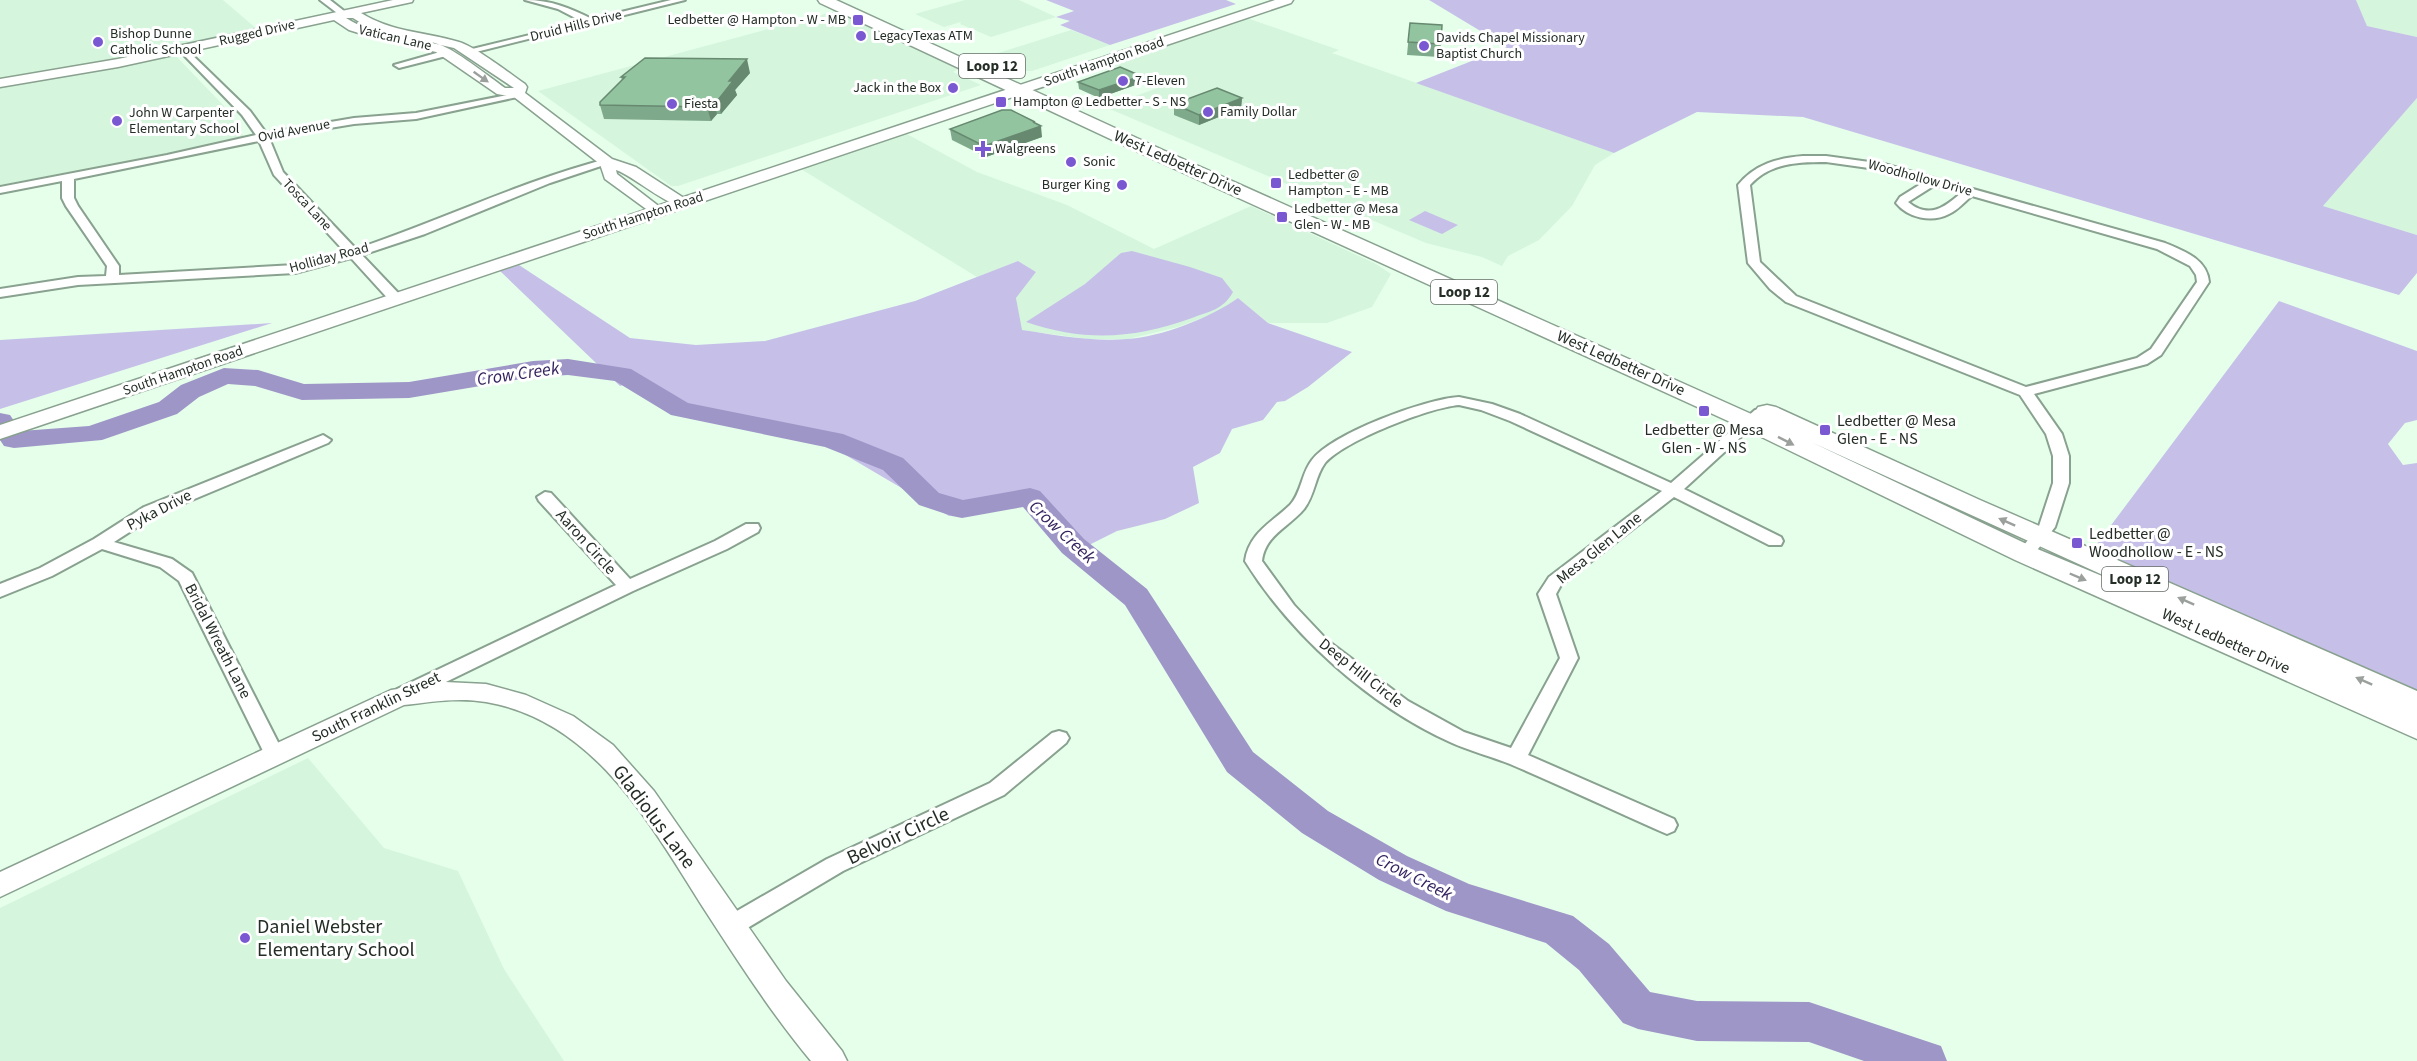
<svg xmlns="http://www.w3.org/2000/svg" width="2417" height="1061" viewBox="0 0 2417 1061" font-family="'Source Sans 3',sans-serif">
	<rect width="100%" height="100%" fill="#e5ffeb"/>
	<path fill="#d5f5dd" d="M0 0H223L257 29 135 56 0 80Z
		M965 0H1019L1056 17 991 37 960 24 961 22 944 27 915 14Z
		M2356 0H2417V37L2367 26Z
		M836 11 958 69 953 72 981 85 678 186H671L538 91Z
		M1247 18 1339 50 1332 53 1614 153 1595 165 1572 206 1539 240 1508 256 1502 266 1482 257 1426 243 1105 107 1163 86 1112 64Z
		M1071 30 1110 45 1032 71H1025L992 55Z
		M176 56 224 106 244 137 178 152 0 185V88Z
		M2417 98V235L2323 206Z
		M905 133 977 172 1067 205 1154 249 1251 206 1376 264 1391 274 1372 307 1327 323H1268L1238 298 1218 312 1178 327 1128 339H1088L1021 330 1016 298 1036 272 1018 261 977 277 801 169Z
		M308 758 384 848 458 871 504 969 564 1061H0V908Z"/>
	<path fill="#c6c0e8" d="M1046 0H1226L1236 4 1110 45 1060 25 1070 21 1056 17 1074 11Z
		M1429 0H2356L2367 26 2417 37V98L2323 206 2417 235V273L2399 295 1803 117 1697 112 1614 153 1416 83 1507 47Z
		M1425 211 1458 225 1442 234 1409 220Z
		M1132 251 1190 267 1222 278 1233 292C1223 310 1210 311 1192 318 1134 339 1085 342 1026 322L1085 284 1121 253Z
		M1018 261 1036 272 1016 298 1022 330C1056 335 1092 342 1127 339 1161 337 1210 318 1238 298L1268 323 1352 352 1308 387 1285 401 1277 402 1263 420 1232 429 1220 453 1193 467 1199 503 1165 519 1117 531 1085 547 1026 499 949 516 820 440 697 416 636 380 620 386 500 271 519 265 630 338 696 345 765 341 915 301Z
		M2279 301 2417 351V420L2405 423 2388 444 2403 465 2417 463V693L2094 548Z
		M272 323 0 409V340Z"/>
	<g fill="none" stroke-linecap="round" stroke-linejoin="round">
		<path fill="#9f96c8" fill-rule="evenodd" d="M568 359 631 369 688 403 843 434 903 458 939 493 963 500 1030 488 1040 491 1084 539 1147 589 1253 752 1328 811 1407 856 1469 884 1573 916 1609 944 1650 992 1697 1001 1809 1002 1941 1046 1947 1061H1864L1809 1042 1697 1041 1638 1029 1623 1023 1579 970 1546 943 1446 911 1379 880 1302 833 1227 772 1125 605 1062 553 1023 507 962 518 952 516 919 505 883 470 825 447 671 415 615 381 568 375 533 377 409 398 302 400 255 386 228 384 199 397 177 414 102 440 14 448 4 446 0 440V413L10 415 21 431 89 426 159 402 181 385 224 368 258 370 304 384 409 382 533 361Z"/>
		<g stroke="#89a18f" stroke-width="4">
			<path id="minor" d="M320 0H330L348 14 341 16Z
				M525 0C551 0 570 8 592 19L671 0H685L468 54V50L583 22 558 9Z
				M184 47 250 111 266 133 354 118 416 113 522 92V96L416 119 354 124 269 138 283 172 356 249C440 221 521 181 607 159L613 162 550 183 425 234 362 255 401 296 403 299 396 303 391 302 351 258 295 273 78 285 0 297V289L78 277 106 276 107 266 66 206 62 198V181L0 193V187L167 155 256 135 242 115 181 52 179 50ZM259 141 274 175 345 252 295 265 119 275V266L78 206 74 198V179Z
				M447 50 450 51V55L399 68 394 65Z
				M1803 156H1826L1884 164 2165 243C2184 251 2207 259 2209 282L2161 355 2147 364 2034 394 2062 434 2069 456V483L2055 527 2031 558H2019L2017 554 2039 526 2053 483V456L2046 434 2020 395 1786 302 1770 289 1748 263 1738 185C1755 164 1778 158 1803 156ZM1826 162 1883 170 1924 182 1900 197 1896 203C1908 218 1932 223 1949 214 1958 210 1964 202 1972 196L2157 249 2190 266 2196 275 2197 282 2151 349 2137 358 2026 387 1796 296 1760 262 1750 185C1770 163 1797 162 1826 162ZM1935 185 1961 193C1944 208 1929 219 1908 202Z
				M1459 397 1492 404 1520 414 1671 483 1755 410 1760 409 1767 413 1684 489 1781 537 1783 541 1781 545H1769L1674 497 1561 585 1556 594 1578 658 1528 755 1674 819 1677 825 1674 831 1667 834 1660 831C1610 809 1560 785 1510 764 1491 756 1469 751 1450 742 1370 706 1291 635 1245 561 1249 533 1271 523 1290 505 1302 492 1301 474 1312 460 1333 433 1425 399 1459 397ZM1459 405 1481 410 1510 421 1662 491 1549 577 1538 594 1560 658 1511 748 1464 732 1408 701 1327 640 1294 605 1262 561C1265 535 1289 527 1304 509 1315 495 1315 476 1325 463 1346 440 1428 408 1459 405Z
				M323 435 331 440 328 443 156 515 114 542 172 559 192 573 285 756 282 761 275 764 268 761 179 581 160 567 102 549 52 576 0 597V584L40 568 94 539 144 507Z
				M545 492 551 493 630 579 715 541 746 524H758L760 528 758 532 727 549 633 591 411 699 404 701 397 699 395 694 397 689 616 585 539 501 537 497Z
				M1059 731 1066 733 1069 738 1066 743 1004 795 843 871 739 933 731 936 723 933 720 926 723 919 827 859 990 783 1052 733Z"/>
		</g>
		<g stroke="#89a18f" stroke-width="3">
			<path id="tertiary" d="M393 0H413L412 2 361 13C391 32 426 32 459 42 476 47 509 73 525 84L527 87 525 93 612 159 636 167 687 200 689 203 687 206C671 210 634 176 616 170L617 174 665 211 663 214H653L605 179 600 164 514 97 497 94 436 52 365 35 349 30 334 20 118 67 0 87V79L118 59ZM346 18H353L366 26 383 32 454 48 514 88H505C488 76 461 54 443 46 412 33 375 37 346 18Z
				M445 682 486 684 526 695 573 716 613 745 654 791 786 981 842 1051 847 1061H811C772 1014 739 963 706 912 651 826 596 721 486 702 458 697 431 702 404 705L0 897V872L391 690Z"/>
		</g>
		<g stroke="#89a18f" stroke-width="3">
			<path id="secondary" d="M1275 0H1293L1291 3 0 439V425Z"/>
		</g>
		<g stroke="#89a18f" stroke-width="3">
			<path id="primary" d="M818 0H836L1165 151 1758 417 1755 412 1758 407 1767 405 1776 407 1980 500 2417 691V739L2015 560 1739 426 1153 159 820 3ZM1811 442 2138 591 2035 548Z"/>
		</g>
		<use href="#minor" fill="#fff" fill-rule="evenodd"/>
		<use href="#tertiary" fill="#fff" fill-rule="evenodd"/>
		<use href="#secondary" fill="#fff" fill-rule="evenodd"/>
		<use href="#primary" fill="#fff" fill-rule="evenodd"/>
	</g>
	<path fill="#7ea98a" d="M1410 23 1441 44 1439 57 1407 55Z
		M750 73 735 90 737 95 721 114H717L711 121 604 119 600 105 622 80 621 77Z
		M1141 76V83L1099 98 1079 89 1078 82Z
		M1242 98 1241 108 1199 125 1174 115V104Z
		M1035 123 1042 137 986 157 952 140 950 129Z"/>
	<path fill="#678970" d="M747 59 750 73 735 90 737 95 721 114 718 100 729 81Z
		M1141 76V83L1099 98V90Z
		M1242 98 1241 108 1199 125V115Z
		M713 100 717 114 711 121 707 107Z
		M1033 122H1035V128L1041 126 1042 137 986 157 984 146Z"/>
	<path fill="#93c4a0" stroke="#678970" stroke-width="1.5" d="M1410 23 1442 25 1441 44 1408 42Z
		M645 58 747 59 729 81H733L718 100H713L707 107 600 105V102L625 77H621Z
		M1120 67 1141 76 1099 90 1078 82Z
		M1217 88 1242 98 1199 115 1174 104Z
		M1002 110H1011L1035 122H1033L1041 126 984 146 950 129Z"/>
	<defs><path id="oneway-solid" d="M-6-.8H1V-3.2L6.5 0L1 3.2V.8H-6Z" transform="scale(1.5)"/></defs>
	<g fill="#9ca09d">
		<use href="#oneway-solid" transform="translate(481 77) rotate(35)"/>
		<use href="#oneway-solid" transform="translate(1786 441) rotate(27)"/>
		<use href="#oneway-solid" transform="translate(2007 522) rotate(-156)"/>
		<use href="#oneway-solid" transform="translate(2078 577) rotate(23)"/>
		<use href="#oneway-solid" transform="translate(2186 601) rotate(-156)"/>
		<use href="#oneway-solid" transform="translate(2364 681) rotate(-156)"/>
	</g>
	<g fill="#7a58d2" stroke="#fff" stroke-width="2">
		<rect x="852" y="14" width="12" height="12" rx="3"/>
		<circle cx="861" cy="36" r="6"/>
		<circle cx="98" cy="42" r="6"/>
		<circle cx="1424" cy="46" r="6"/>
		<circle cx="1123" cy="81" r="6"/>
		<circle cx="953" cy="88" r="6"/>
		<rect x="995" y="96" width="12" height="12" rx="3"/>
		<circle cx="672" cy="104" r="6"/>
		<circle cx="1208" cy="112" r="6"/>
		<circle cx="117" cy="121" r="6"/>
		<path d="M980 140h6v6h6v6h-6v6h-6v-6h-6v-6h6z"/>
		<circle cx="1071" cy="162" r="6"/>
		<rect x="1270" y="177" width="12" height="12" rx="3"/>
		<circle cx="1122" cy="185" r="6"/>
		<rect x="1276" y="211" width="12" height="12" rx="3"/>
		<rect x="1698" y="405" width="12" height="12" rx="3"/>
		<rect x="1819" y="424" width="12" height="12" rx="3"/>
		<rect x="2071" y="537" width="12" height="12" rx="3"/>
		<circle cx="245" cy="938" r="6"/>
	</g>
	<g text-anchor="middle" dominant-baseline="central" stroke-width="6" stroke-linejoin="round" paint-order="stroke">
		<g font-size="14" fill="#242d26" stroke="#fff" text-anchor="start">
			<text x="846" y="20" text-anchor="end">Ledbetter @ Hampton - W - MB</text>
			<text x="110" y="34">Bishop Dunne<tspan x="110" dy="16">Catholic School</tspan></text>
			<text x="873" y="36">LegacyTexas ATM</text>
			<text x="1436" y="38">Davids Chapel Missionary<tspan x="1436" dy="16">Baptist Church</tspan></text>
			<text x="1135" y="81">7-Eleven</text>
			<text x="941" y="88" text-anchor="end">Jack in the Box</text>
			<text x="1013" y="102">Hampton @ Ledbetter - S - NS</text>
			<text x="684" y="104">Fiesta</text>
			<text x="1220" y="112">Family Dollar</text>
			<text x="129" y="113">John W Carpenter<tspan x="129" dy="16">Elementary School</tspan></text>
			<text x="995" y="149">Walgreens</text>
			<text x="1083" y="162">Sonic</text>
			<text x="1288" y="175">Ledbetter @<tspan x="1288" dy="16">Hampton - E - MB</tspan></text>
			<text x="1110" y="185" text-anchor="end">Burger King</text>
			<text x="1294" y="209">Ledbetter @ Mesa<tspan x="1294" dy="16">Glen - W - MB</tspan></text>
		</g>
		<g font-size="14" fill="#242d26" stroke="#fff">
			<text transform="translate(576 26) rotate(-14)">Druid Hills Drive</text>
			<text transform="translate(257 33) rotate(-13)">Rugged Drive</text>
			<text transform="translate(395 38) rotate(13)">Vatican Lane</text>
			<text transform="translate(1104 62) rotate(-19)">South Hampton Road</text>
			<text transform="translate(294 131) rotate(-11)">Ovid Avenue</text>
			<text transform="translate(1920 178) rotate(15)">Woodhollow Drive</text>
			<text transform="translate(307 205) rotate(47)">Tosca Lane</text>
			<text transform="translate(643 216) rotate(-18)">South Hampton Road</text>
			<text transform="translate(329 258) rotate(-15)">Holliday Road</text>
			<text transform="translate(183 371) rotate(-19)">South Hampton Road</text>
		</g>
		<g fill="#fff" stroke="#666c67" stroke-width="1.5">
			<rect x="959" y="54" width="66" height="24" rx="4.5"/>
			<rect x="1431" y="280" width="66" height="24" rx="4.5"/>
			<rect x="2102" y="567" width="66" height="24" rx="4.5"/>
		</g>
		<g font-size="15" font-weight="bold" fill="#242d26">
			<text x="992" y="66">Loop 12</text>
			<text x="1464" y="292">Loop 12</text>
			<text x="2135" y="579">Loop 12</text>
		</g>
		<g font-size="16" fill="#242d26" stroke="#fff">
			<text transform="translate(1178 163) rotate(24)">West Ledbetter Drive</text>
			<text transform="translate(1621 363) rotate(24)">West Ledbetter Drive</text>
			<text transform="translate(159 510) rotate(-27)">Pyka Drive</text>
			<text transform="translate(586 542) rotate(48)">Aaron Circle</text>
			<text transform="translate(1599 548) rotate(-39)">Mesa Glen Lane</text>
			<text transform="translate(218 641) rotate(63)">Bridal Wreath Lane</text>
			<text transform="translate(2226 641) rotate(24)">West Ledbetter Drive</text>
			<text transform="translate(1361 673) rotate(38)">Deep Hill Circle</text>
			<text transform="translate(376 707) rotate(-26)">South Franklin Street</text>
		</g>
		<g font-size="16" fill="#242d26" stroke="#fff" text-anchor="start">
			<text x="1837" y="421">Ledbetter @ Mesa<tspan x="1837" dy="18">Glen - E - NS</tspan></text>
			<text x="1704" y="430" text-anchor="middle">Ledbetter @ Mesa<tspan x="1704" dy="18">Glen - W - NS</tspan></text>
			<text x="2089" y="534">Ledbetter @<tspan x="2089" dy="18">Woodhollow - E - NS</tspan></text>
		</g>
		<g font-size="18" font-style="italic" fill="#34225f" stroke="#fff">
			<text transform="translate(518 374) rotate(-8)">Crow Creek</text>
			<text transform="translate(1062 532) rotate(43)">Crow Creek</text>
			<text transform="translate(1414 877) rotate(27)">Crow Creek</text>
		</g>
		<g font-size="20" fill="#242d26" stroke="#fff">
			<text transform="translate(654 817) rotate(53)">Gladiolus Lane</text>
			<text transform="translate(898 836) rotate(-25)">Belvoir Circle</text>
		</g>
		<g font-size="20" fill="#242d26" stroke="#fff" text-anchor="start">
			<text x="257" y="927">Daniel Webster<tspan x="257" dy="23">Elementary School</tspan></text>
		</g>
	</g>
</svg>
